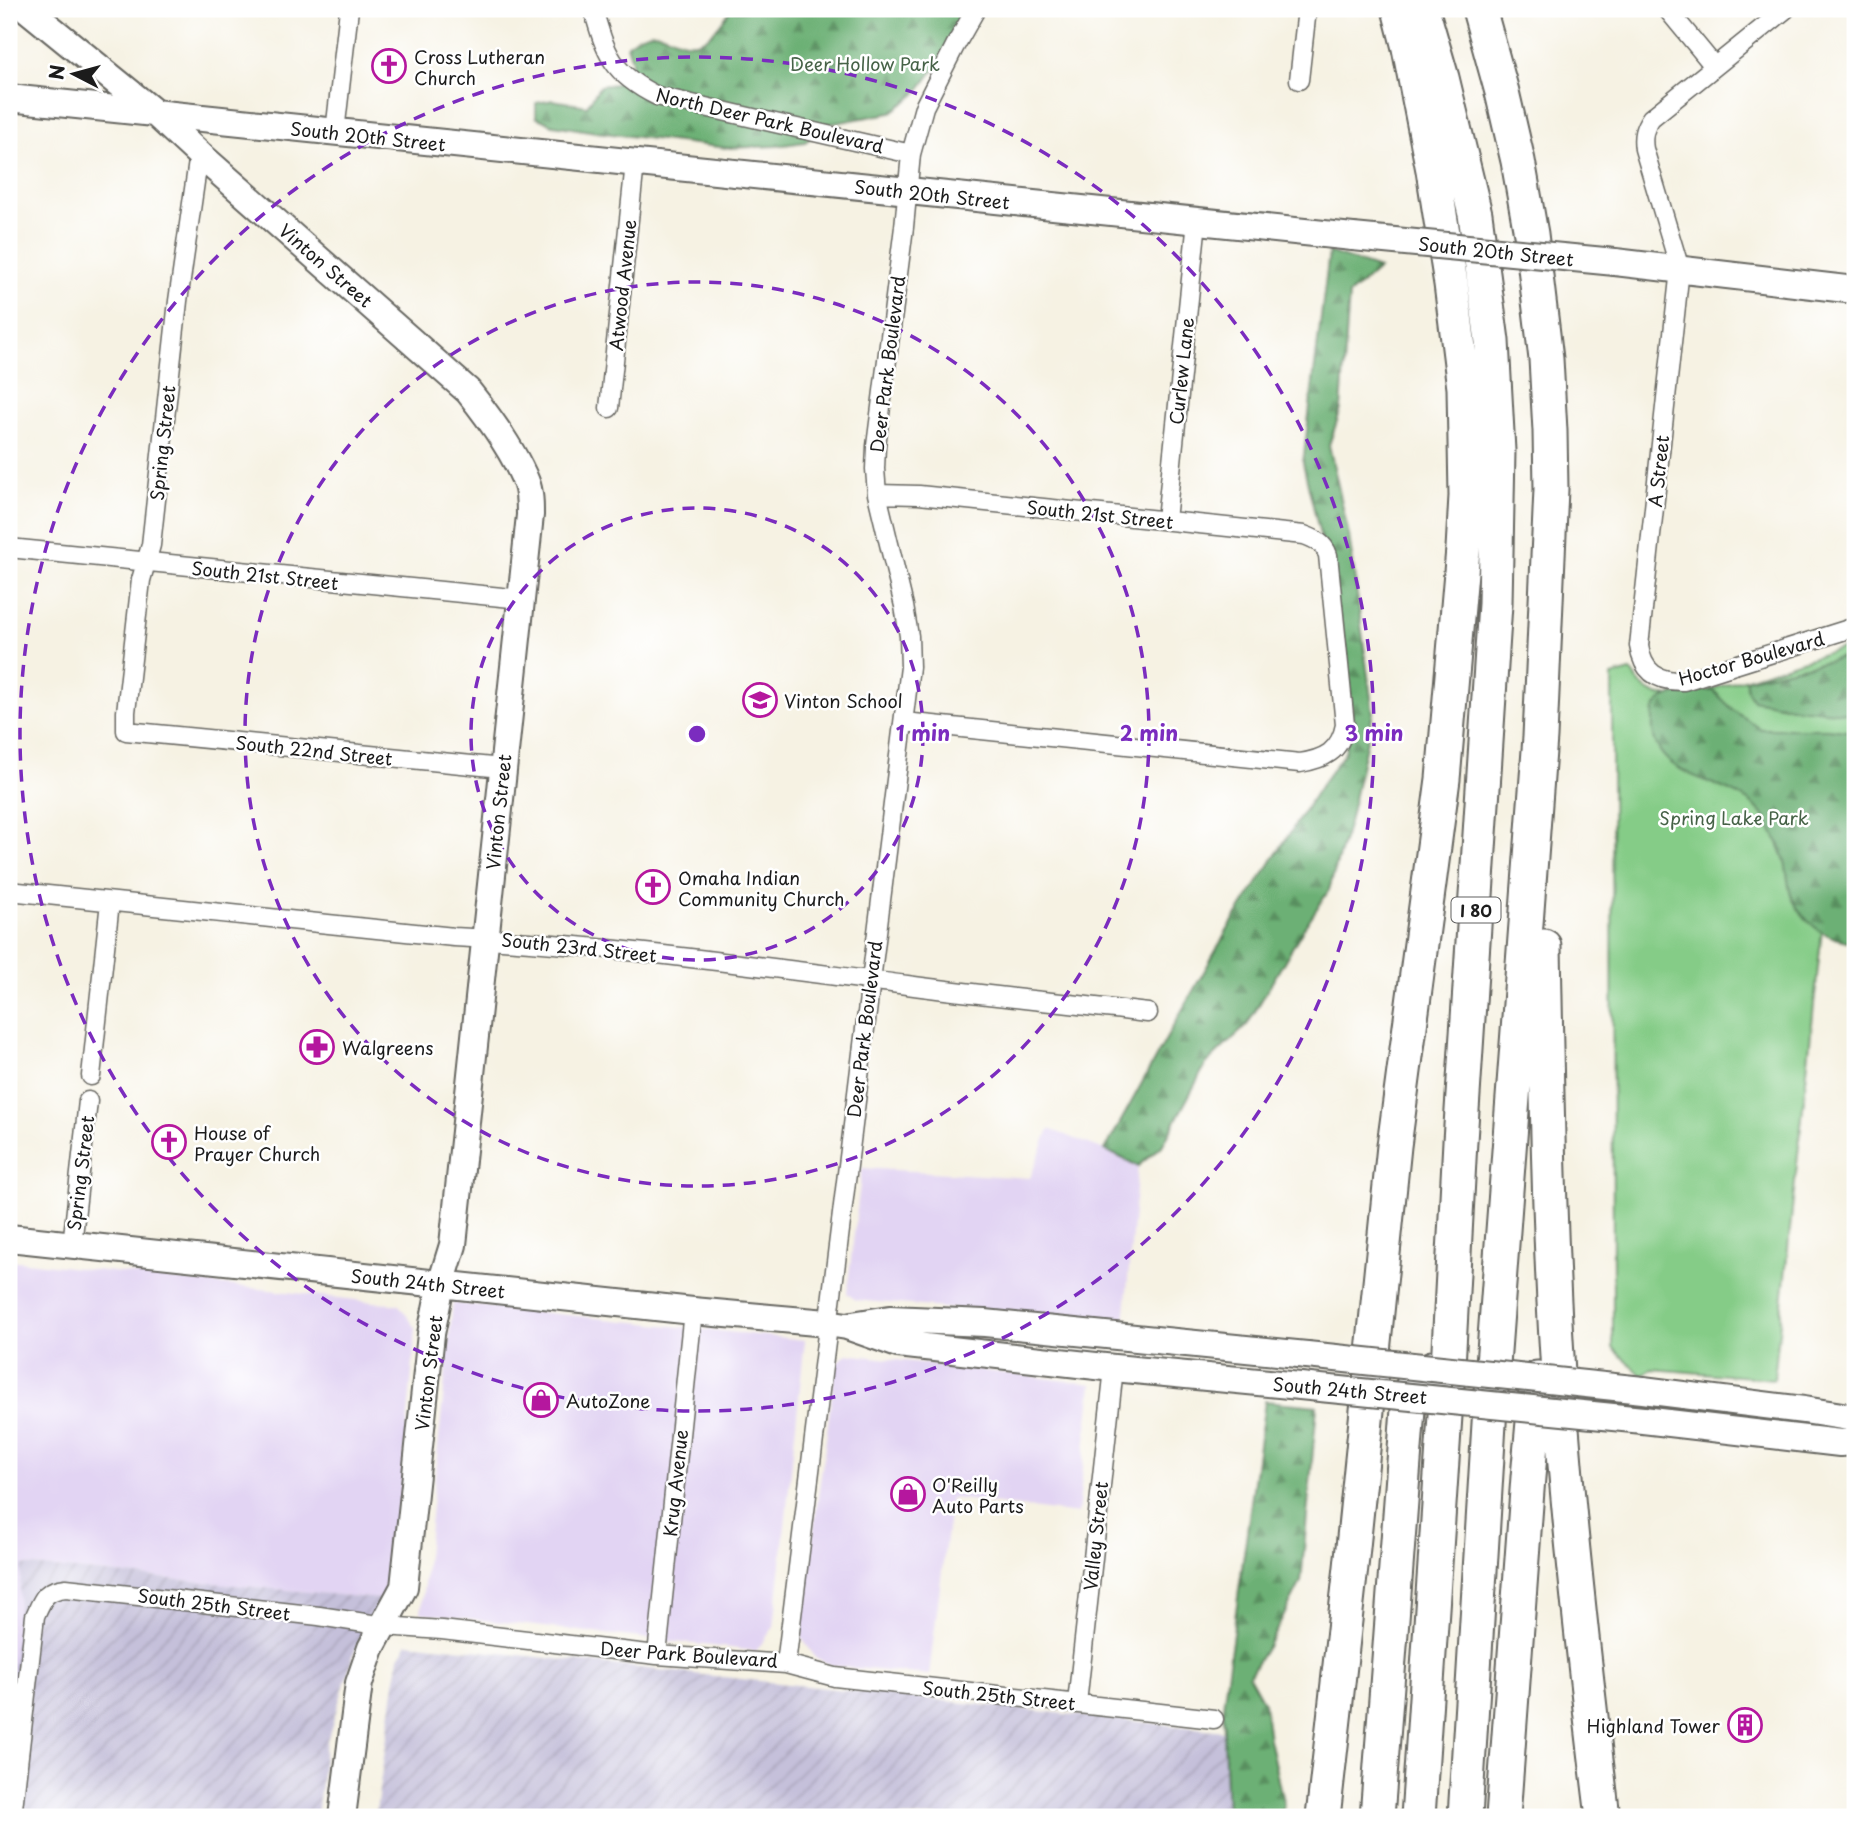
<svg xmlns="http://www.w3.org/2000/svg" width="1864" height="1826" viewBox="0 0 1864 1826" font-family="'Playpen Sans',sans-serif">
	<defs>
		<pattern id="industrial-furrows" width="10" height="10" patternUnits="userSpaceOnUse" patternTransform="scale(1.75)"><rect width="10" height="10" fill="#c5c0da"/><path d="M-1 1l2-2M0 10L10 0M9 11l2-2" fill="none" stroke="#a9a4ba"/></pattern>
		<pattern id="forest-firs" width="22" height="20" patternUnits="userSpaceOnUse" patternTransform="scale(1.75)"><rect width="22" height="20" fill="#6cb074"/><path d="M5 1l3.5 6h-7zM16 11l3.5 6h-7z" fill="#588e5e"/></pattern>
	</defs>
	<rect width="100%" height="100%" fill="#fff"/>
	<filter id="ink" filterUnits="userSpaceOnUse"><feTurbulence type="fractalNoise" baseFrequency=".0143" numOctaves="2"/><feDisplacementMap in="SourceGraphic" scale="14" xChannelSelector="R" yChannelSelector="G"/><feConvolveMatrix kernelMatrix="1 2 1 2 8 2 1 2 1" color-interpolation-filters="sRGB"/></filter>
	<filter id="wash" filterUnits="userSpaceOnUse"><feTurbulence type="fractalNoise" baseFrequency=".00686" numOctaves="4" result="noise"/><feDisplacementMap in="SourceGraphic" scale="28" xChannelSelector="R" yChannelSelector="G"/><feGaussianBlur stdDeviation="1.57" result="paint"/><feColorMatrix in="noise" values="0 0 0 0 0 0 0 0 0 0 0 0 0 0 0 0 0 1.4 0 .05"/><feComposite in="paint" operator="in"/></filter>
	<g filter="url(#wash)">
		<rect width="100%" height="100%" fill="#f6f2e3"/>
		<path fill="#e2d4f3" d="M1049 1129 1105 1150 1138 1166 1124 1324 855 1300 847 1293 862 1168 1030 1178Z
			M9 1260 399 1305 416 1328 391 1600 23 1565 9 1708Z
			M453 1303 805 1340 774 1627 756 1651 421 1613Z
			M847 1354 1092 1384 1078 1514 951 1498 929 1675 833 1666 815 1657 802 1638 801 1623 835 1373 836 1364Z"/>
		<path fill="url(#industrial-furrows)" d="M22 1565 391 1600 356 1647 325 1747 317 1817H9V1708Z
			M408 1643 1224 1731 1227 1817H375L399 1657Z"/>
		<path fill="#85cc87" stroke="#507452" stroke-width="2" d="M1855 644V904L1825 902 1774 1379 1652 1369 1642 1376 1613 1348 1612 676 1631 671C1649 701 1665 698 1696 694Z"/>
		<path fill="url(#forest-firs)" stroke="#446648" stroke-width="2" d="M731 9H967L934 70 915 95 890 113 830 124 805 142 776 146 727 148 596 132 553 125 536 117V103L553 100 587 106 600 86 616 84 629 74 632 61 627 45C661 14 671 50 700 41 713 36 724 20 731 9Z
			M1329 252 1379 269 1349 295 1341 409 1329 445 1349 535 1373 713 1349 822 1329 890 1302 931 1247 1025 1206 1064 1162 1146 1138 1166 1105 1150 1171 1030 1231 924 1319 788 1345 752 1352 713 1347 650 1303 463Z
			M1855 653V714L1796 708 1753 700 1747 690 1745 679 1829 661Z
			M1695 690 1714 691 1733 710 1761 729H1828L1855 732V940C1848 943 1843 940 1835 938 1816 932 1798 914 1791 895 1787 883 1788 870 1784 858 1779 845 1773 830 1766 819 1739 775 1648 785 1653 721 1653 717 1652 714 1654 710 1659 695 1682 692 1695 690Z
			M1265 1401 1317 1406 1301 1582 1273 1637 1249 1676 1264 1703 1269 1739 1284 1806 1280 1817H1227L1223 1706Z"/>
	</g>
	<g filter="url(#ink)">
		<g fill="none" stroke-linecap="round" stroke-linejoin="round">
			<g stroke="#686762" stroke-width="21">
				<path id="street" d="M593 9C606 54 612 74 657 96L911 154
					M1667 9 1714 66
					M1786 9 1651 118C1644 128 1642 136 1644 149L1680 269 1639 646C1643 673 1658 682 1684 681L1855 627
					M1299 80 1307 9
					M335 132 349 9
					M199 154 178 301 151 545 141 580 126 712V731L502 768
					M609 408 635 163
					M877 494 919 495 1304 535C1315 539 1324 543 1328 555L1345 725C1340 752 1324 759 1300 763L904 722
					M1166 520 1197 221
					M9 548 522 599
					M9 891 454 937C606 945 756 966 907 985 987 996 1068 1003 1148 1013
					M91 1076 110 902
					M72 1245 88 1101
					M657 1655 693 1311
					M786 1664 910 667 909 636 904 606 877 494 875 469 876 446 904 227 911 154 924 107 955 46 976 9
					M1077 1703 1114 1368
					M12 1817 35 1616C43 1598 45 1590 66 1588L319 1616 384 1626 442 1630 657 1655 786 1664 835 1677 1214 1719"/>
			</g>
			<g stroke="#686762" stroke-width="30">
				<path id="secondary" d="M27 9 156 114 199 154 468 391C488 416 514 452 526 482 530 492 530 504 530 515L453 1245 441 1284 431 1334 404 1587 371 1648 359 1683 342 1817
					M9 98 1353 237
					M1615 262 1855 290
					M9 1238 693 1311 827 1323 847 1326 898 1344 1114 1368 1300 1386
					M852 1325 890 1319 985 1323 1307 1355
					M1643 1390 1804 1410 1855 1418
					M1643 1420 1840 1443 1855 1442"/>
			</g>
			<g stroke="#686762" stroke-width="37">
				<path id="highway" d="M1544 946C1547 1098 1549 1250 1560 1401 1570 1540 1586 1679 1603 1817
					M1323 1817 1351 1567 1394 1146 1443 779 1463 549 1466 496 1464 388 1451 284 1433 170 1409 48 1399 9
					M1377 1817 1409 1396C1414 1380 1417 1376 1432 1368
					M1418 1817 1447 1386 1460 1141 1495 604 1498 451 1492 341 1475 214 1442 78 1422 9
					M1465 1817 1491 1391 1540 737 1551 489 1550 431 1546 359 1531 234 1518 161 1502 92 1479 9
					M1503 1817 1528 1477 1537 1378"/>
			</g>
			<use href="#street" stroke="#fff" stroke-width="18"/>
			<use href="#secondary" stroke="#fff" stroke-width="26"/>
			<use href="#highway" stroke="#fff" stroke-width="33"/>
			<g stroke="#686762" stroke-width="30" stroke-linecap="butt">
				<path id="secondary-bridge" d="M1353 237 1615 262
					M1307 1355 1643 1390
					M1300 1386 1643 1420"/>
			</g>
			<use href="#secondary-bridge" stroke="#fff" stroke-width="26"/>
		</g>
	</g>
	<g fill="none" stroke="#7b2cbf" stroke-width="3.5" stroke-dasharray="12 9">
		<circle cx="697" cy="734" r="226"/>
		<circle cx="697" cy="734" r="452"/>
		<circle cx="697" cy="734" r="677"/>
	</g>
	<defs>
		<g id="church-ring" transform="scale(1.75)"><circle r="9.5" fill="#fff" stroke="#b5179e" stroke-width="1.5"/><path d="M-1.2-6h2.4v3.5h3.3v2.4h-3.3V6h-2.4V-.1h-3.3v-2.4h3.3Z" fill="#b5179e"/></g>
		<g id="school-ring" transform="scale(1.75)"><circle r="9.5" fill="#fff" stroke="#b5179e" stroke-width="1.5"/><path d="M0-5L7-2L0 1L-7-2ZM-4 1L0 2.5L4 1V4Q0 6-4 4Z" fill="#b5179e"/></g>
		<g id="pharmacy-ring" transform="scale(1.75)"><circle r="9.5" fill="#fff" stroke="#b5179e" stroke-width="1.5"/><path d="M-2-6h4v4h4v4h-4v4h-4v-4h-4v-4h4Z" fill="#b5179e"/></g>
		<g id="shop-ring" transform="scale(1.75)"><circle r="9.5" fill="#fff" stroke="#b5179e" stroke-width="1.5"/><path d="M-5-2.5h2.3a2.7 3.5 0 0 1 5.4 0H5L5.5 6h-11ZM-1.5-2.5h3a1.5 2.3 0 0 0-3 0Z" fill="#b5179e"/></g>
		<g id="building-ring" transform="scale(1.75)"><circle r="9.5" fill="#fff" stroke="#b5179e" stroke-width="1.5"/><path d="M-4-6H4V6H1V3H-1V6H-4ZM-2.5-4.3h1.7v1.8h-1.7ZM.8-4.3h1.7v1.8H.8ZM-2.5-1h1.7V.8h-1.7ZM.8-1h1.7V.8H.8Z" fill="#b5179e"/></g>
	</defs>
	<g fill-rule="evenodd">
		<use href="#church-ring" x="389" y="66"/>
		<use href="#school-ring" x="760" y="700"/>
		<use href="#church-ring" x="653" y="887"/>
		<use href="#pharmacy-ring" x="317" y="1047"/>
		<use href="#church-ring" x="169" y="1142"/>
		<use href="#shop-ring" x="541" y="1400"/>
		<use href="#shop-ring" x="908" y="1494"/>
		<use href="#building-ring" x="1745" y="1725"/>
	</g>
	<g text-anchor="middle" dominant-baseline="central" stroke-width="5" stroke-linejoin="round" paint-order="stroke">
		<rect fill="#fff" stroke="#606060" stroke-width="2" x="1451.5" y="897.5" width="49" height="25" rx="5"/>
		<g font-size="16" font-weight="bold" fill="#1c1c1c">
			<text x="1476" y="910">I 80</text>
		</g>
		<g font-size="18" fill="#1c1c1c" stroke="#fff" text-anchor="start">
			<text x="414" y="56">Cross Lutheran<tspan x="414" dy="21">Church</tspan></text>
			<text x="784" y="700">Vinton School</text>
			<text x="678" y="877">Omaha Indian<tspan x="678" dy="21">Community Church</tspan></text>
			<text x="342" y="1047">Walgreens</text>
			<text x="194" y="1132">House of<tspan x="194" dy="21">Prayer Church</tspan></text>
			<text x="566" y="1400">AutoZone</text>
			<text x="932" y="1484">O'Reilly<tspan x="932" dy="21">Auto Parts</tspan></text>
			<text x="1720" y="1725" text-anchor="end">Highland Tower</text>
		</g>
		<g font-size="18" fill="#466247" stroke="#fff">
			<text x="865" y="63">Deer Hollow Park</text>
			<text x="1734" y="817">Spring Lake Park</text>
		</g>
		<g font-size="18" fill="#1c1c1c" stroke="#fff">
			<text transform="translate(770 120) rotate(13)">North Deer Park Boulevard</text>
			<text transform="translate(368 136) rotate(6)">South 20th Street</text>
			<text transform="translate(932 194) rotate(6)">South 20th Street</text>
			<text transform="translate(1496 251) rotate(6)">South 20th Street</text>
			<text transform="translate(326 265) rotate(41)">Vinton Street</text>
			<text transform="translate(622 285) rotate(-84)">Atwood Avenue</text>
			<text transform="translate(887 364) rotate(-83)">Deer Park Boulevard</text>
			<text transform="translate(1181 371) rotate(-84)">Curlew Lane</text>
			<text transform="translate(162 443) rotate(-84)">Spring Street</text>
			<text transform="translate(1658 471) rotate(-84)">A Street</text>
			<text transform="translate(1100 514) rotate(6)">South 21st Street</text>
			<text transform="translate(265 575) rotate(6)">South 21st Street</text>
			<text transform="translate(1751 658) rotate(-16)">Hoctor Boulevard</text>
			<text transform="translate(314 750) rotate(6)">South 22nd Street</text>
			<text transform="translate(498 812) rotate(-84)">Vinton Street</text>
			<text transform="translate(579 947) rotate(6)">South 23rd Street</text>
			<text transform="translate(864 1029) rotate(-83)">Deer Park Boulevard</text>
			<text transform="translate(80 1173) rotate(-83)">Spring Street</text>
			<text transform="translate(428 1283) rotate(6)">South 24th Street</text>
			<text transform="translate(428 1373) rotate(-83)">Vinton Street</text>
			<text transform="translate(1350 1390) rotate(5)">South 24th Street</text>
			<text transform="translate(675 1483) rotate(-84)">Krug Avenue</text>
			<text transform="translate(1095 1536) rotate(-84)">Valley Street</text>
			<text transform="translate(214 1604) rotate(7)">South 25th Street</text>
			<text transform="translate(689 1654) rotate(4)">Deer Park Boulevard</text>
			<text transform="translate(999 1695) rotate(6)">South 25th Street</text>
		</g>
	</g>
	<circle cx="697" cy="734" r="10" fill="#7b2cbf" stroke="#fff" stroke-width="3.5"/>
	<g font-size="21" text-anchor="middle" font-weight="bold" fill="#7b2cbf" stroke="#fff" stroke-width="5" stroke-linejoin="round" paint-order="stroke">
		<text x="923" y="741">1 min</text>
		<text x="1149" y="741">2 min</text>
		<text x="1374" y="741">3 min</text>
	</g>
	<rect width="1864" height="1826" fill="none" stroke="#fff" stroke-width="35"/>
	<g transform="translate(74 74) rotate(276)" stroke="#ffffff" stroke-width="5" paint-order="stroke">
	<path d="M0-5L12 26L0 18L-12 26Z" fill="#1c1c1c"/>
	<text y="-10" font-size="19" font-weight="bold" text-anchor="middle" fill="#1c1c1c">N</text>
	</g>
</svg>
